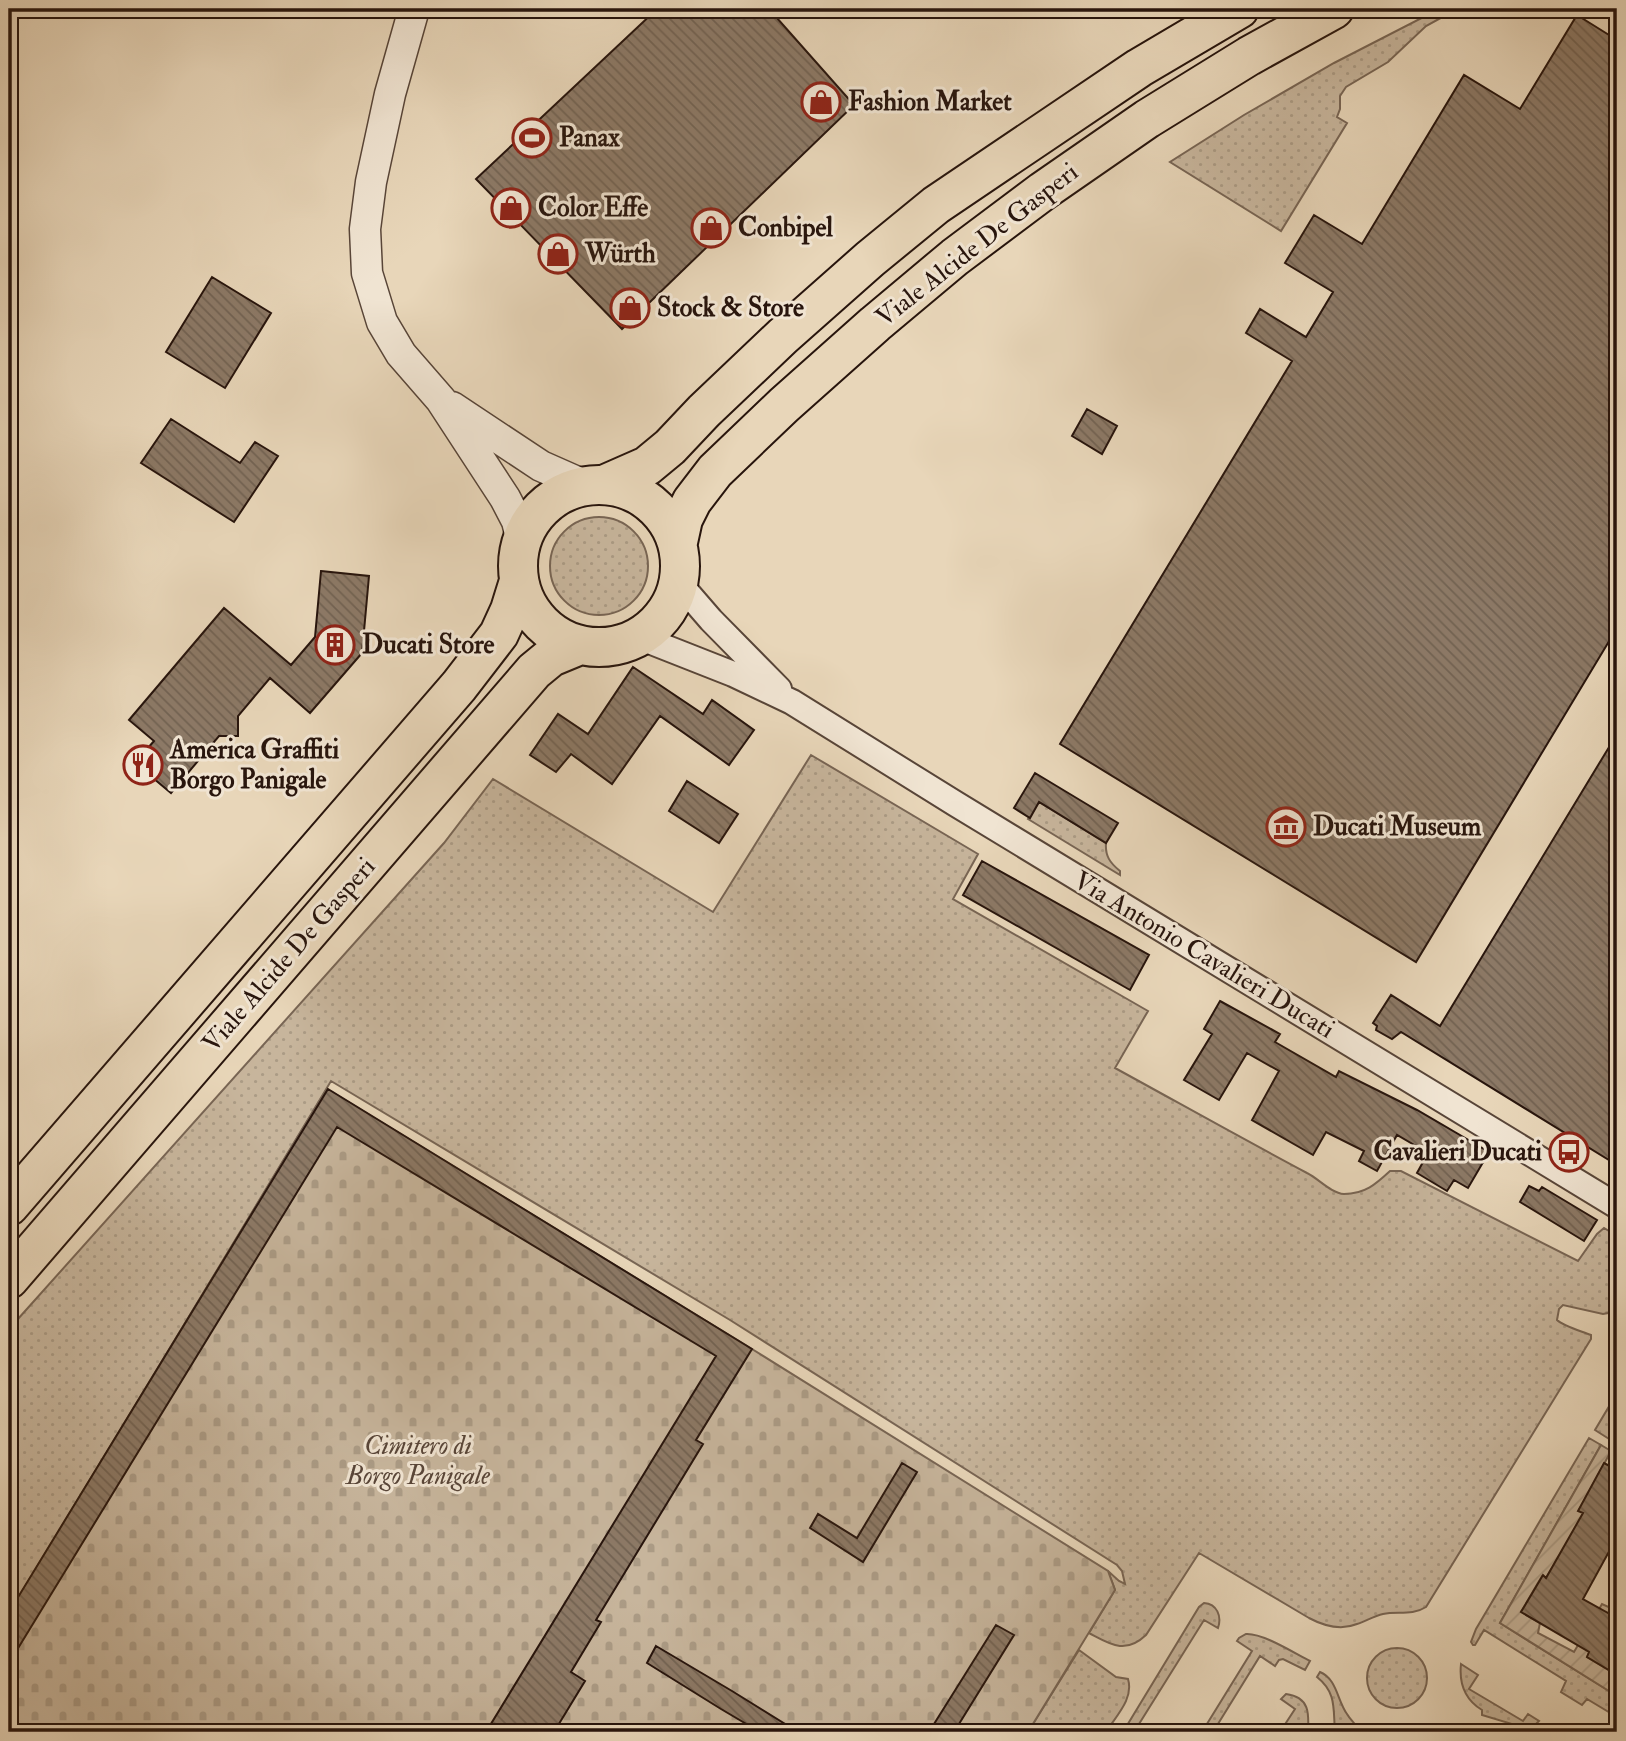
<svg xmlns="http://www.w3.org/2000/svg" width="1626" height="1741" viewBox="0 0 1626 1741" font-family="'IM FELL Double Pica',serif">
	<defs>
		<pattern id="grass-dots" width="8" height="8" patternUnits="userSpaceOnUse" patternTransform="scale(1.75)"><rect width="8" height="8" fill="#c7b59c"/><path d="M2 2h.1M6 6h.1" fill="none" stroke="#ab9b85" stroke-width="1.8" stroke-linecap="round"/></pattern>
		<pattern id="cemetery-stones" width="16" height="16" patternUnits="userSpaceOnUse" patternTransform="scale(1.75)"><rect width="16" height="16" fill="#c7b59c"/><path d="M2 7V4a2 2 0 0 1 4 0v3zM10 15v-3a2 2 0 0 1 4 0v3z" fill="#ab9b85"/></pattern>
		<pattern id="garden-furrows" width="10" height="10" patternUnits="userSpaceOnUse" patternTransform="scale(1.75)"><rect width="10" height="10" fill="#c7b59c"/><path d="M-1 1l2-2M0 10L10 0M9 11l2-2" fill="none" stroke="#ab9b85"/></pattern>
		<pattern id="building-back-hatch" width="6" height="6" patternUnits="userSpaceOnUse" patternTransform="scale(1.75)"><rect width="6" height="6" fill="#8c7966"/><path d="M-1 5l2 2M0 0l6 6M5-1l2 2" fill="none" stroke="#726252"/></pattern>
	</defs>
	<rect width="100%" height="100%" fill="#e8d6b9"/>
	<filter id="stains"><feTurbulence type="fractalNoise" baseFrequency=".00286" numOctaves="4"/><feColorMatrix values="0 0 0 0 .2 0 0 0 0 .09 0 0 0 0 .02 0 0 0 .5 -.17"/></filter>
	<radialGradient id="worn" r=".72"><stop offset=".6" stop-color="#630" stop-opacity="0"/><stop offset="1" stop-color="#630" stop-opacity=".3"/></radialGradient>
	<path fill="url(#grass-dots)" stroke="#786554" stroke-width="2" d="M1439 9H1457L1426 26 1388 62 1346 87 1340 96V109L1337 117 1347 123 1281 231 1170 162 1244 115 1334 63Z
		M550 566a49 49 0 1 1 98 0a49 49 0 1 1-98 0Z
		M811 755 978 854 953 899 1148 1011 1115 1068C1179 1103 1243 1139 1307 1173 1319 1179 1331 1193 1344 1194 1365 1194 1376 1184 1390 1171H1401L1578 1261 1597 1234 1604 1228 1617 1236V1298L1608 1313 1603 1314 1563 1305 1559 1309 1557 1320C1563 1326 1581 1331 1591 1335V1339L1426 1607C1412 1616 1398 1611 1383 1614 1374 1616 1366 1621 1357 1624 1340 1631 1324 1626 1309 1618L1199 1553 1146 1635C1125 1655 1110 1644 1089 1633L1115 1590 1108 1571 1119 1581 1125 1584 1122 1571 1117 1565 730 1320 331 1081 92 1478 9 1613V1329L444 843 493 779 713 912Z
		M1039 802 1106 843C1105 856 1110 863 1120 871V875L1028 819Z
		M1617 1393V1444L1595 1430Z
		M1589 1438 1601 1445 1500 1623 1617 1696V1717L1587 1699 1582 1705 1561 1692 1566 1681 1484 1630 1475 1645H1473L1471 1642 1476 1629Z
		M1204 1603C1217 1604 1222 1616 1218 1628L1204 1620 1134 1732H1123L1199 1607Z
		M1246 1634C1263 1633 1294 1653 1310 1661L1305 1670 1283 1659 1279 1660 1275 1666 1260 1656 1213 1732H1202L1252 1651 1237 1641 1239 1638Z
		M1367 1678a30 30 0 1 1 60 0a30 30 0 1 1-60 0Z
		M1079 1650 1116 1677 1128 1679C1134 1699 1116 1716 1106 1732H1028Z
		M1461 1664 1478 1675 1469 1689 1523 1721 1528 1714 1539 1721 1532 1728V1730L1482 1715V1710C1464 1699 1459 1683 1461 1664Z
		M1320 1672C1337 1679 1337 1700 1347 1714 1351 1721 1357 1725 1360 1732H1335C1333 1709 1337 1693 1317 1677Z
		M1286 1694C1310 1697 1309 1714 1308 1732H1280L1295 1709 1281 1699Z"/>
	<path fill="url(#cemetery-stones)" stroke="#786554" stroke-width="2" d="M327 1089 752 1349 1108 1571 1115 1590 1028 1732H9V1613Z"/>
	<path fill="url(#garden-furrows)" stroke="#786554" stroke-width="2" d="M1601 1445 1611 1451 1579 1510 1617 1531V1549L1577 1527 1546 1578 1542 1576 1521 1612 1540 1623 1538 1633 1574 1652 1602 1604 1613 1609 1587 1657 1617 1675V1696L1500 1623Z"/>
	<path fill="url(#building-back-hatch)" stroke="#28150d" stroke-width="2" d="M657 9H769L854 105 622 329 476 179Z
		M1577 15 1617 40V628L1416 962 1060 744 1292 361 1246 333 1260 309 1306 337 1333 292 1285 263 1314 215 1362 244 1464 75 1520 109Z
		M212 277 271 313 225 388 166 352Z
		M1087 409 1117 426 1102 454 1072 436Z
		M171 419 240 463 255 442 278 456 234 522 141 463Z
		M321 571 369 576 362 653 310 713 270 678 238 716V736H219L171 793 135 763 154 741 129 720 224 608 291 665 315 637Z
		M633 667 703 714 712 700 754 730 729 765 660 716 612 784 571 754 556 772 530 755 558 714 588 734Z
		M1617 734V1165L1401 1032 1392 1039 1376 1030 1377 1026 1373 1023 1391 995 1440 1026Z
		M1035 773 1118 823 1106 843 1039 802 1030 818 1014 808Z
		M687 781 738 814 719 843 669 811Z
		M982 861 1149 955 1130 990 963 895Z
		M1220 1001 1280 1034 1275 1042 1336 1077 1339 1071 1417 1110 1489 1152 1468 1188 1454 1180 1447 1191 1417 1173 1428 1153 1397 1135 1377 1171 1359 1161 1364 1151 1326 1132 1313 1155 1252 1120 1279 1071 1247 1053 1219 1100 1184 1080 1212 1034 1204 1029Z
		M328 1089 752 1349 696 1440 703 1444 596 1620 601 1622 571 1672 585 1681 554 1732H486L716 1356 337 1127 9 1663V1612Z
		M1529 1186 1539 1191 1542 1187 1597 1220 1584 1241 1520 1202Z
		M902 1463 917 1472 863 1562 810 1528 818 1514 857 1538Z
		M1604 1463 1617 1470V1537L1583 1599 1617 1618V1675L1587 1657 1589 1652 1521 1612 1543 1575 1546 1578 1583 1513 1578 1511Z
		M996 1625 1014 1635 954 1732H929Z
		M656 1646 732 1691 798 1732H760L721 1709 647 1663Z"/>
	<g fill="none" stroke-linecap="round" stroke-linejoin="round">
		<g stroke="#584538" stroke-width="28">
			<path id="minor" d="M679 583 711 620 779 689
				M639 637 733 674 792 702 956 804 1617 1206"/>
		</g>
		<g stroke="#584538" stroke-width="33">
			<path id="tertiary" d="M414 9 390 94 371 182 365 229 367 273 382 322 401 354 441 400 505 498 517 521 521 538
				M452 407 541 466 584 485"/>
		</g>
		<g stroke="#28150d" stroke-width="42">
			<path id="primary" d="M606 484 647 466 670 447 704 411 783 336 870 259 936 205 1139 68 1239 9
				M518 566a81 81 0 1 1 162 0a81 81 0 1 1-162 0Z
				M678 542 683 519 692 501 715 471 784 405 875 324 955 257 1043 191 1147 119 1249 56 1334 9
				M9 1206 459 686 499 634 510 610 519 581
				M9 1279 534 671 551 657 580 645"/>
		</g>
		<use href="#minor" stroke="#f0e4d2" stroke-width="24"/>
		<use href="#tertiary" stroke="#f0e4d2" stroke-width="30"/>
		<use href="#primary" stroke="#e8d6b9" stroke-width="38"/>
	</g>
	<defs>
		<g id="shop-ring" transform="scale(2.0125)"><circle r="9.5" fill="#f0e4d2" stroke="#8f2418" stroke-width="1.5"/><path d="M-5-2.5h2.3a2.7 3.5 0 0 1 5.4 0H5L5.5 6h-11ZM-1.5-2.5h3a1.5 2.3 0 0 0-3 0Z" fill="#8f2418"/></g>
		<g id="stadium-ring" transform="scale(2.0125)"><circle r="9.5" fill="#f0e4d2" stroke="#8f2418" stroke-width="1.5"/><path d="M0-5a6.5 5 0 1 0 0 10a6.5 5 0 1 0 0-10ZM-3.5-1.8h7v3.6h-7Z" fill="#8f2418"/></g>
		<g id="building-ring" transform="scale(2.0125)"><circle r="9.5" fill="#f0e4d2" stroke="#8f2418" stroke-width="1.5"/><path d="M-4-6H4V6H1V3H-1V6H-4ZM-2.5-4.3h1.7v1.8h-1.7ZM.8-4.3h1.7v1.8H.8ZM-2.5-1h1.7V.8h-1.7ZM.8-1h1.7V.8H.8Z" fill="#8f2418"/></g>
		<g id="restaurant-ring" transform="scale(2.0125)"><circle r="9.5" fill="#f0e4d2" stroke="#8f2418" stroke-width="1.5"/><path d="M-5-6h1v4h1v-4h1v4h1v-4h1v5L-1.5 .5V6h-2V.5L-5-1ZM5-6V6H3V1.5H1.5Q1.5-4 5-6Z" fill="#8f2418"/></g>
		<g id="museum-ring" transform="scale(2.0125)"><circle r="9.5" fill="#f0e4d2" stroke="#8f2418" stroke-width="1.5"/><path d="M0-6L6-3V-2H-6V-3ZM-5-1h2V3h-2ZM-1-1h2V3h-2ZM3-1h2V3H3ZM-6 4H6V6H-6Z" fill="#8f2418"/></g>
		<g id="bus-ring" transform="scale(2.0125)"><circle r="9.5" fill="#f0e4d2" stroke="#8f2418" stroke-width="1.5"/><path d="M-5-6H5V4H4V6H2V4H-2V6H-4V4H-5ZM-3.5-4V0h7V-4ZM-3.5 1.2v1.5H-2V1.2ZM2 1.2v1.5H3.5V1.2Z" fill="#8f2418"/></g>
	</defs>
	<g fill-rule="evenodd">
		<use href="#shop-ring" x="821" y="102"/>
		<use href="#stadium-ring" x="532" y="138"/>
		<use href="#shop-ring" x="511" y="208"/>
		<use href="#shop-ring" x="711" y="228"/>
		<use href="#shop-ring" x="558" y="254"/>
		<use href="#shop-ring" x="630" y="308"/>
		<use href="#building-ring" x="335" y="645"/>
		<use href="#restaurant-ring" x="143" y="765"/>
		<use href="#museum-ring" x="1286" y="827"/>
		<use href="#bus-ring" x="1569" y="1152"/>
	</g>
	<g text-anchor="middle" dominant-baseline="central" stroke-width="6" stroke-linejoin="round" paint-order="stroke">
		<g font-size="26" font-weight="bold" fill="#28150d" stroke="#f0e4d2" text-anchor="start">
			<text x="848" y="102">Fashion Market</text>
			<text x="559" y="138">Panax</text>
			<text x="538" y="208">Color Effe</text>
			<text x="738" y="228">Conbipel</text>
			<text x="585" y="254">Würth</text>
			<text x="657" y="308">Stock &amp; Store</text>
			<text x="362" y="645">Ducati Store</text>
			<text x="170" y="750">America Graffiti<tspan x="170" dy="30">Borgo Panigale</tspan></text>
			<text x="1313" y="827">Ducati Museum</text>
			<text x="1542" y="1152" text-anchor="end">Cavalieri Ducati</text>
		</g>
		<g font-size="26" fill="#28150d" stroke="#f0e4d2">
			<text transform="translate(977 245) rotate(-38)">Viale Alcide De Gasperi</text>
			<text transform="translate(289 955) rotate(-49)">Viale Alcide De Gasperi</text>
			<text transform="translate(1204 955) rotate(31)">Via Antonio Cavalieri Ducati</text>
		</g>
		<g font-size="26" font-style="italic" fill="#584538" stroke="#f0e4d2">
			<text x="418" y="1446">Cimitero di<tspan x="418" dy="30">Borgo Panigale</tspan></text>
		</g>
	</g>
	<rect width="1626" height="1741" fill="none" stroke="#e8d6b9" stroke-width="35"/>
	<rect x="10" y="10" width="1605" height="1720" fill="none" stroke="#28150d" stroke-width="3.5"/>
	<rect x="18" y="18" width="1591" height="1706" fill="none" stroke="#28150d" stroke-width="2"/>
	<rect width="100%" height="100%" filter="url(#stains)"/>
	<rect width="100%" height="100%" fill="url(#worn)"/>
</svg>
